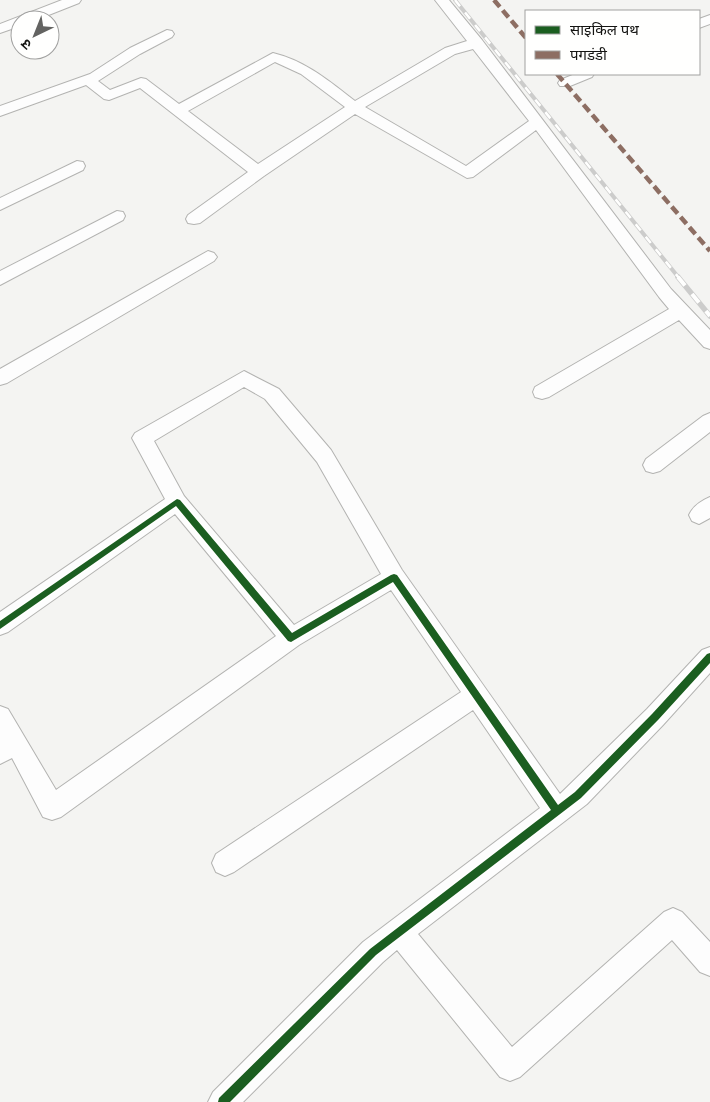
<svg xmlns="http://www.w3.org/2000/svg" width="710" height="1102" viewBox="0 0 710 1102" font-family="'Nunito Sans','Noto Sans Devanagari',sans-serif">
	<rect width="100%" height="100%" fill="#f4f4f2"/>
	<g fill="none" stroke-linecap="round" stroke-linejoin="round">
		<g stroke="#b3b3b1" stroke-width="2">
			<path id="street" d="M62 0H81L79 3 36 20H20V26L0 33V24Z
				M435 0H449L482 40 671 289 710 330V349L704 347 679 320 549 397 542 399 535 397 533 392 535 387 669 309 659 297 536 130 473 177 467 178 355 114 264 176 200 223 194 224 188 223 186 219 188 215 248 172 140 88 109 100 104 99 86 85 0 116V106L90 74 130 48 167 30 172 31 174 34 172 37 140 54 98 81 110 90 141 78 146 79 179 104 273 53C306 61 329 81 355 101L445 48 467 41ZM473 49 529 121 466 166 365 107 455 54ZM275 62 301 74 345 107 258 164 188 111Z
				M710 15V24L699 28V19Z
				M575 74H594L592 77 570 86H560L558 83 560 80Z
				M77 161 83 162 85 166 83 170 0 210V198Z
				M117 211 123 212 125 216 123 220 0 285V271Z
				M208 251 214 253 217 257 214 261 7 383 0 385V369Z
				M244 371 279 389 331 450 402 570 560 794 647 709 702 650 710 647V673L663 725 587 804 418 934 512 1047 664 912 673 908 682 912 710 942V976L700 972 672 940 520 1077 510 1081 500 1077 397 950 383 962 243 1102H208L213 1092 363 942 540 808 473 710 234 872 225 876 216 872 212 863 216 854 461 692 391 590 299 645 61 817 52 820 43 817 12 758 0 764V706L8 709 56 790 276 636 175 514 8 632 0 635V612L165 499 132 438 135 433ZM244 387 265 399 317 462 381 574 294 625 184 496 154 441Z
				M710 413V432L660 471 653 473 646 471 643 465 646 459 703 416Z
				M710 497V518L699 524 692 521 689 515C693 506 701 501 710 497Z"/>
		</g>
		<use href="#street" fill="#fdfdfd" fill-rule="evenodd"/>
		<g stroke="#cccccb" stroke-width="4">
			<path id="rail-far1" d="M455 0 679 278"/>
		</g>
		<g stroke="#cccccb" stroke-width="5.5">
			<path id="rail" d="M678 277 710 316"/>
		</g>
		<use href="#rail-far1" stroke="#fffffe" stroke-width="2.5" stroke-dasharray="8" stroke-linecap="butt"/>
		<use href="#rail" stroke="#fffffe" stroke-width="4" stroke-dasharray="11" stroke-linecap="butt"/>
		<path stroke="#8d6e63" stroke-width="4.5" stroke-dasharray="9 4.5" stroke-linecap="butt" d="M494 0 526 38
			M557 74 710 251"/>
		<g stroke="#fffffe" stroke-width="3">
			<path id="cycleway" d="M177 499 180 500 292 633 391 575 394 574 397 575 558 805 575 792 652 714 707 654 710 653V663L658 720 581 798 376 955 230 1102H218L219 1098 370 949 551 810 393 582 291 642 288 641 176 506 0 629V621Z"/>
		</g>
		<use href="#cycleway" fill="#1b5e20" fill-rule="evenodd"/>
	</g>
	<rect x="525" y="10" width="175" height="65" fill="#fffffe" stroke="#a1a1a0"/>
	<rect x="535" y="26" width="25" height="8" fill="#1b5e20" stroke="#a1a1a0"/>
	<text x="570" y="35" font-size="15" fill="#151513">साइकिल पथ</text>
	<rect x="535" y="51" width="25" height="8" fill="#8d6e63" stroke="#a1a1a0"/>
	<text x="570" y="60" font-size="15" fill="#151513">पगडंडी</text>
	<g transform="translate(35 35) rotate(223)"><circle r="24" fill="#fffffe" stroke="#a1a1a0"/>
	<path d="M0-4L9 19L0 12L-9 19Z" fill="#636361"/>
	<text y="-8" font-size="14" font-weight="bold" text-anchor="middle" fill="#151513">उ</text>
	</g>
</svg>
